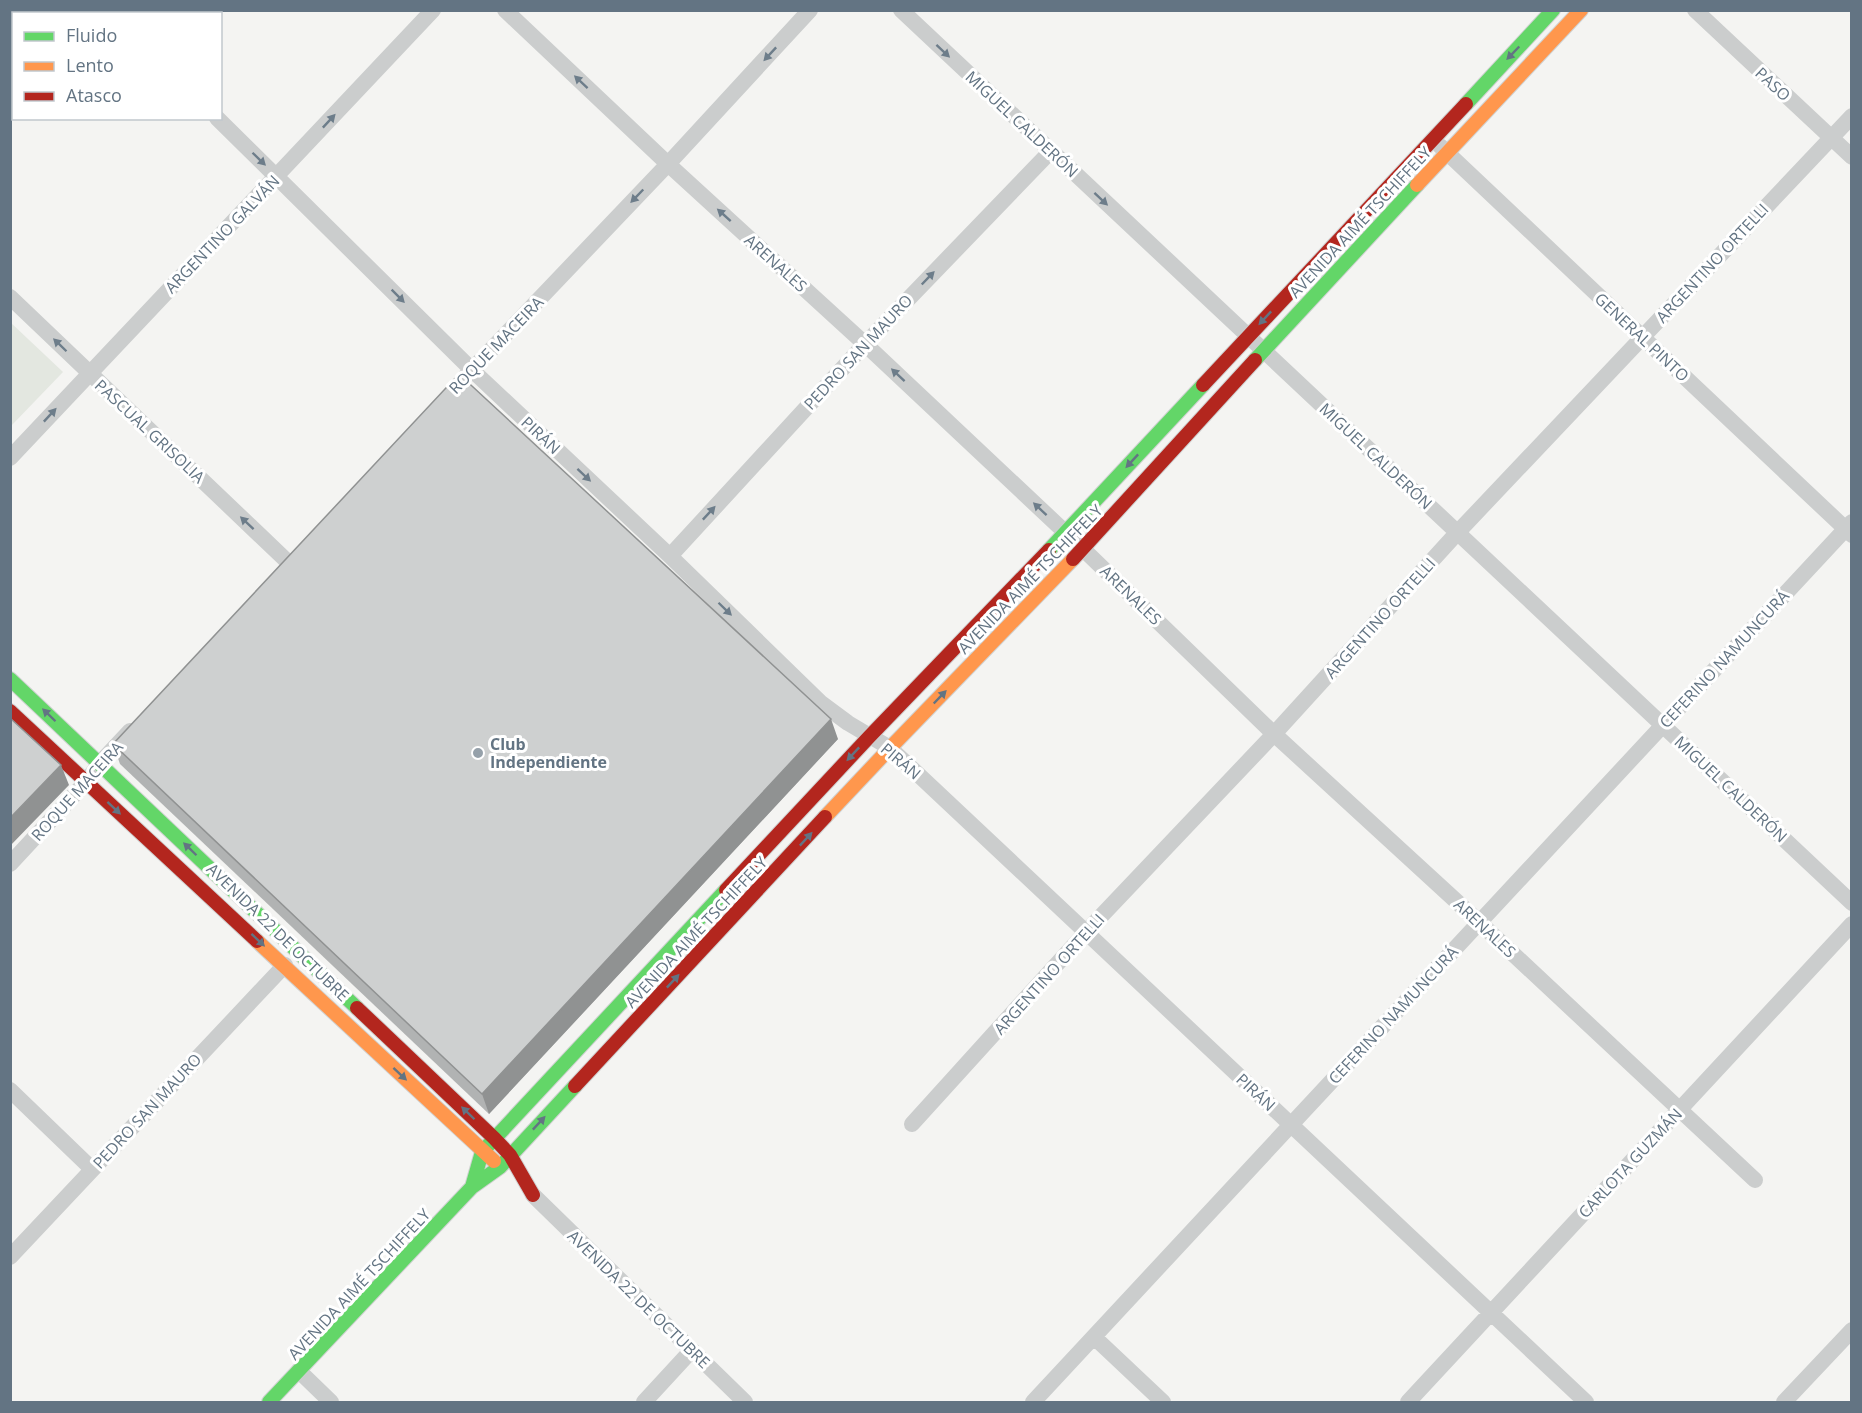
<svg xmlns="http://www.w3.org/2000/svg" width="1862" height="1413" viewBox="0 0 1862 1413" font-family="'Open Sans',sans-serif">
	<rect width="100%" height="100%" fill="#f4f4f2"/>
	<path fill="#e3e7e0" d="M10 322 63 372 11 426H10Z"/>
	<g fill="none" stroke-linecap="round" stroke-linejoin="round">
		<g stroke="#d0d2d2" stroke-width="16">
			<path id="fast" d="M1466 104 1553 10
				M1255 360 1417 185
				M1049 550 1203 385
				M10 679 357 1008
				M472 1187 482 1152 726 890
				M269 1402 472 1187 500 1167 575 1086"/>
		</g>
		<g stroke="#d0d2d2" stroke-width="16">
			<path id="slow" d="M1417 185 1581 10
				M825 817 890 748 1073 559
				M257 941 494 1161"/>
		</g>
		<g stroke="#d0d2d2" stroke-width="16">
			<path id="jam" d="M1203 385 1466 104
				M1073 559 1255 360
				M10 711 257 941
				M726 890 869 737 1049 550
				M357 1008 494 1138 510 1155 533 1195
				M575 1086 825 817"/>
		</g>
		<path stroke="#cbcdcd" stroke-width="16" d="M105 10 108 14
			M505 10 668 164 865 344 1083 549 1274 734 1479 922 1755 1180
			M901 10 1852 903
			M1695 10 1852 157
			M56 14 59 10
			M10 61 14 58
			M217 118 472 370 670 556 821 703 848 723 890 748 1586 1402
			M1440 146 1852 535
			M10 297 290 564
			M465 377 668 164 810 10
			M10 458 433 10
			M670 556 865 344 1050 152
			M10 864 86 782 100 763 130 731
			M10 1090 92 1169
			M912 1124 1086 932 1274 734 1457 533 1852 116
			M533 1195 745 1402
			M10 1257 285 965
			M1094 1337 1163 1402
			M299 1371 331 1402
			M644 1402 691 1351
			M1033 1402 1852 522
			M1408 1402 1852 924
			M1784 1402 1852 1330"/>
		<use href="#fast" stroke="#63d668" stroke-width="14"/>
		<use href="#slow" stroke="#ff974d" stroke-width="14"/>
		<use href="#jam" stroke="#b3261e" stroke-width="14"/>
	</g>
	<path fill="#b1b3b3" d="M838 739 489 1114 120 764 113 744Z"/>
	<path fill="#909292" d="M831 719 838 739 489 1114 482 1094Z
		M61 765 69 785 10 846V818Z"/>
	<path fill="#ced0d0" stroke="#909292" stroke-width="1.5" d="M459 374 831 719 482 1094 113 744Z
		M10 718 61 765 10 818Z"/>
	<defs><path id="oneway-solid" d="M-6-.8H1V-3.2L6.5 0L1 3.2V.8H-6Z" transform="scale(1.5)"/></defs>
	<g fill="#6d7d8a">
		<use href="#oneway-solid" transform="translate(943 51) rotate(43)"/>
		<use href="#oneway-solid" transform="translate(770 54) rotate(133)"/>
		<use href="#oneway-solid" transform="translate(581 82) rotate(-137)"/>
		<use href="#oneway-solid" transform="translate(329 121) rotate(-47)"/>
		<use href="#oneway-solid" transform="translate(259 159) rotate(44)"/>
		<use href="#oneway-solid" transform="translate(637 196) rotate(134)"/>
		<use href="#oneway-solid" transform="translate(1101 199) rotate(43)"/>
		<use href="#oneway-solid" transform="translate(724 215) rotate(-138)"/>
		<use href="#oneway-solid" transform="translate(928 278) rotate(-46)"/>
		<use href="#oneway-solid" transform="translate(398 296) rotate(45)"/>
		<use href="#oneway-solid" transform="translate(60 345) rotate(-136)"/>
		<use href="#oneway-solid" transform="translate(898 375) rotate(-137)"/>
		<use href="#oneway-solid" transform="translate(50 415) rotate(-47)"/>
		<use href="#oneway-solid" transform="translate(584 475) rotate(43)"/>
		<use href="#oneway-solid" transform="translate(1040 509) rotate(-137)"/>
		<use href="#oneway-solid" transform="translate(709 513) rotate(-47)"/>
		<use href="#oneway-solid" transform="translate(247 523) rotate(-137)"/>
		<use href="#oneway-solid" transform="translate(725 609) rotate(44)"/>
	</g>
	<g fill="#637483">
		<use href="#oneway-solid" transform="translate(1513 53) rotate(134)"/>
		<use href="#oneway-solid" transform="translate(1265 318) rotate(133)"/>
		<use href="#oneway-solid" transform="translate(1132 461) rotate(133)"/>
		<use href="#oneway-solid" transform="translate(940 697) rotate(-46)"/>
		<use href="#oneway-solid" transform="translate(49 715) rotate(-136)"/>
		<use href="#oneway-solid" transform="translate(853 754) rotate(133)"/>
		<use href="#oneway-solid" transform="translate(114 808) rotate(43)"/>
		<use href="#oneway-solid" transform="translate(806 839) rotate(-47)"/>
		<use href="#oneway-solid" transform="translate(190 849) rotate(-136)"/>
		<use href="#oneway-solid" transform="translate(258 940) rotate(43)"/>
		<use href="#oneway-solid" transform="translate(673 981) rotate(-47)"/>
		<use href="#oneway-solid" transform="translate(400 1074) rotate(43)"/>
		<use href="#oneway-solid" transform="translate(468 1113) rotate(-136)"/>
		<use href="#oneway-solid" transform="translate(539 1123) rotate(-47)"/>
	</g>
	<circle fill="#96a1aa" stroke="#fff" stroke-width="2" cx="478" cy="753" r="6"/>
	<g text-anchor="middle" dominant-baseline="central" stroke-width="6" stroke-linejoin="round" paint-order="stroke">
		<g font-size="16" fill="#637483" stroke="#fff">
			<text transform="translate(1773 84) rotate(43)">PASO</text>
			<text transform="translate(1022 124) rotate(43)">MIGUEL CALDERÓN</text>
			<text transform="translate(1360 222) rotate(-47)">AVENIDA AIMÉ TSCHIFFELY</text>
			<text transform="translate(222 234) rotate(-46)">ARGENTINO GALVÁN</text>
			<text transform="translate(776 263) rotate(42)">ARENALES</text>
			<text transform="translate(1712 263) rotate(-47)">ARGENTINO ORTELLI</text>
			<text transform="translate(1642 337) rotate(43)">GENERAL PINTO</text>
			<text transform="translate(496 345) rotate(-46)">ROQUE MACEIRA</text>
			<text transform="translate(858 352) rotate(-47)">PEDRO SAN MAURO</text>
			<text transform="translate(150 431) rotate(43)">PASCUAL GRISOLIA</text>
			<text transform="translate(541 435) rotate(43)">PIRÁN</text>
			<text transform="translate(1376 456) rotate(43)">MIGUEL CALDERÓN</text>
			<text transform="translate(1030 579) rotate(-46)">AVENIDA AIMÉ TSCHIFFELY</text>
			<text transform="translate(1131 595) rotate(44)">ARENALES</text>
			<text transform="translate(1380 618) rotate(-48)">ARGENTINO ORTELLI</text>
			<text transform="translate(1724 659) rotate(-47)">CEFERINO NAMUNCURÁ</text>
			<text transform="translate(901 761) rotate(40)">PIRÁN</text>
			<text transform="translate(1731 789) rotate(43)">MIGUEL CALDERÓN</text>
			<text transform="translate(77 791) rotate(-48)">ROQUE MACEIRA</text>
			<text transform="translate(1485 928) rotate(43)">ARENALES</text>
			<text transform="translate(278 932) rotate(44)">AVENIDA 22 DE OCTUBRE</text>
			<text transform="translate(696 932) rotate(-47)">AVENIDA AIMÉ TSCHIFFELY</text>
			<text transform="translate(1049 974) rotate(-48)">ARGENTINO ORTELLI</text>
			<text transform="translate(1393 1015) rotate(-47)">CEFERINO NAMUNCURÁ</text>
			<text transform="translate(1256 1092) rotate(43)">PIRÁN</text>
			<text transform="translate(147 1111) rotate(-47)">PEDRO SAN MAURO</text>
			<text transform="translate(1630 1163) rotate(-47)">CARLOTA GUZMÁN</text>
			<text transform="translate(359 1284) rotate(-47)">AVENIDA AIMÉ TSCHIFFELY</text>
			<text transform="translate(639 1299) rotate(44)">AVENIDA 22 DE OCTUBRE</text>
		</g>
		<g font-size="16" font-weight="bold" fill="#637483" stroke="#fff" text-anchor="start">
			<text x="490" y="744">Club<tspan x="490" dy="18">Independiente</tspan></text>
		</g>
	</g>
	<rect width="1862" height="1413" fill="none" stroke="#637483" stroke-width="24"/>
	<rect x="12" y="12" width="210" height="108" fill="#ffffff" stroke="#c1c7cd" stroke-width="1.5"/>
	<rect x="24" y="32" width="30" height="9" fill="#63d668" stroke="#c1c7cd" stroke-width="1.5"/>
	<text x="66" y="42" font-size="18" fill="#637483">Fluido</text>
	<rect x="24" y="62" width="30" height="9" fill="#ff974d" stroke="#c1c7cd" stroke-width="1.5"/>
	<text x="66" y="72" font-size="18" fill="#637483">Lento</text>
	<rect x="24" y="92" width="30" height="9" fill="#b3261e" stroke="#c1c7cd" stroke-width="1.5"/>
	<text x="66" y="102" font-size="18" fill="#637483">Atasco</text>
</svg>
